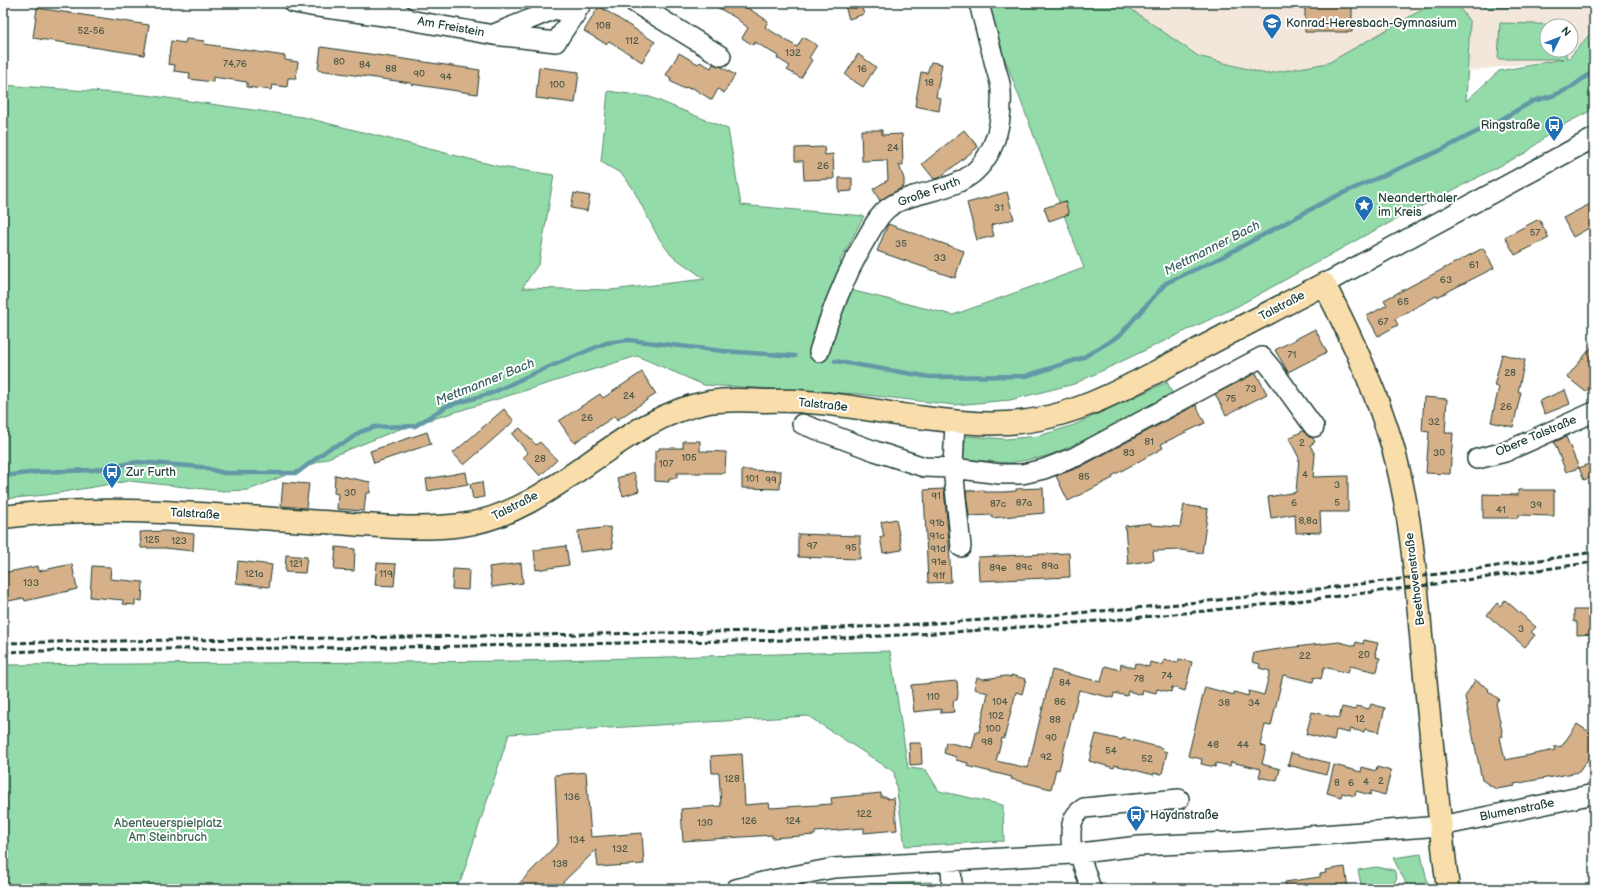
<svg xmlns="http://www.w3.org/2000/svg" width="1597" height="892" viewBox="0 0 1597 892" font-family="'Balsamiq Sans',sans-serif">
	<rect width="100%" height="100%" fill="#fff"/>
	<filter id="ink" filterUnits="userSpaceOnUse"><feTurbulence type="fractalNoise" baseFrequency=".025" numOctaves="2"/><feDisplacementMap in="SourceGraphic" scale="8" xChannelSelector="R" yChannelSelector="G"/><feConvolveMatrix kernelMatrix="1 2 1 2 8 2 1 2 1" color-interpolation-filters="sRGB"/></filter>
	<g filter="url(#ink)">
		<path fill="#f3e7db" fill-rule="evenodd" d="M1122 3H1434L1328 63 1266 74 1198 56Z
			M1456 3H1594V28L1566 59 1468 71 1470 22ZM1547 26H1571V50H1547Z"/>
		<path fill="#94dbaa" stroke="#5a8c6f" d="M988 3H1122L1198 56 1266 74 1328 63 1434 3H1456L1470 22 1466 101 1499 71 1563 59H1498L1500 23 1568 25V26H1547V50H1566V58H1569L1594 29V109L1555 129 1527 152 1364 236 1236 307 1074 384 1010 400 955 405 858 394 704 385 637 356 397 430 249 490 223 491 129 481 46 495 3 499V85L146 95 303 117 501 167 554 175 539 263 522 288 611 290 705 279 671 255 658 237 632 187 622 174 601 162 608 91 650 97 728 129 741 205 864 216 840 261 854 291 953 315 1084 268 997 38Z
			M1485 3H1594V7L1484 8Z
			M1167 382 1173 395 1089 438 1048 456 1010 463 962 459 966 436 1006 439 1039 436 1074 425Z
			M890 651 908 768 926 770 939 791 1003 805 1004 841 905 846 894 772 808 716 509 734 461 880 453 889H3V665L519 661Z
			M1421 854 1429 889H1409L1393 858Z
			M1376 867 1394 870 1397 878 1390 889H1362L1358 870Z
			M931 882 933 889H837V885Z"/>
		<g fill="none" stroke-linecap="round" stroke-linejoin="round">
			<path stroke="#6498a7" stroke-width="4.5" d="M835 361 930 377 1026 376 1082 358 1119 336 1166 283 1220 258 1332 198 1441 150 1502 119 1533 101 1552 96 1570 88 1594 71
				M3 476 37 472 93 470 137 462 201 467 224 473H297L330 448 346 442 360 432 375 427 415 426 447 406 492 393 530 375 606 343 629 340 723 351 795 356"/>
		</g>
		<path fill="#d6b088" stroke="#1f3d34" d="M710 3H740L768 21 765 27 797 47 803 37 817 45 809 58 812 60 801 78 787 70 790 66 777 58 778 56 755 42 753 45 742 38 748 28 736 18Z
			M844 3H860L864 14 849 19Z
			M1305 3H1352V32H1305Z
			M599 6 655 42 642 62 609 41 606 44 584 31Z
			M37 8 149 25 144 55 33 38Z
			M186 39 205 41 204 44 285 56V60L298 62 296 78H288L287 87 272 85 271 90 247 87V82L213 77V82L189 79 190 73 174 71 175 65 168 64 171 41 185 43Z
			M321 47 480 70 477 94 411 84V83L318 70Z
			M679 53 698 64 700 62 711 68 713 64 722 67 735 75 724 93 718 89 712 100 691 87 690 89 686 87 684 89 670 81 671 78 666 75Z
			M858 54 876 67 863 87 845 75Z
			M931 62 942 64 936 97 941 98 939 111 915 106 921 72 927 73Z
			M539 67 579 72 575 103 536 98Z
			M861 130H882V135L902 134 903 165H899L904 179V186L880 201 873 189 888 180 887 160 862 161Z
			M964 130 978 147 939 178 934 179 922 164Z
			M824 147 825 155 833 154 834 179 804 180 803 161H795V148Z
			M839 178H852V191L839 192Z
			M1007 192 1014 219 991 225 994 236 977 240 967 203Z
			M574 193 590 196 587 211 571 208Z
			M1065 201 1069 214 1049 221 1044 208Z
			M1594 202V225L1573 237 1563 218Z
			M1539 219 1549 238 1515 255 1505 237Z
			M888 224 964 251 955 278 877 251Z
			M1483 248 1494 268 1437 297 1436 296 1395 319 1398 325 1378 336 1367 316 1387 305 1384 300Z
			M1315 329 1327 352 1288 372 1275 350Z
			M1594 344V382L1586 392 1567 377Z
			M1502 354 1525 360 1518 392H1521L1513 427 1491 422 1499 387 1494 386Z
			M642 372 656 394 617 420 615 416 574 443 559 421 600 394 603 398Z
			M1256 373 1267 394 1226 415 1215 394Z
			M1565 390 1570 404 1545 414 1539 401Z
			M1424 397 1447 399 1445 433H1453L1450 474 1426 473 1429 432 1422 431Z
			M1196 405 1205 423 1161 444 1163 448 1112 476 1113 478 1068 501 1056 476 1080 467Z
			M504 409 514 421 464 465 453 453Z
			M520 428 536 445 540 442 557 460 540 476 523 457 528 453 512 434Z
			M1303 431 1309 437 1313 438 1315 442 1310 445 1315 455 1313 477 1348 476V512H1320L1321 532 1296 533 1295 514 1271 518 1268 497 1296 492 1299 458 1289 438Z
			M427 432 431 444 374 463 370 451Z
			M1566 437 1579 468 1566 472 1554 442Z
			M683 441H700V451L726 452 725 473H677V478H669V482L655 481V451L659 450V448H683Z
			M1591 463 1594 471V476L1584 480 1579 468Z
			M742 470 781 471 780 489 742 488Z
			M466 472 468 484 428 491 426 479Z
			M634 473 639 491 623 496 617 478Z
			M335 475 370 482V493H366L364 511 337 509 338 494 334 493Z
			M283 482 309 484 306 508 281 506Z
			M482 482 484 497 473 499 470 484Z
			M1043 488 1044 513 992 518V515L969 516 966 491 984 490V492H1004L1016 491V489Z
			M944 489 949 542 951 582 928 583 924 490Z
			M1518 490H1554V516L1518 515V518H1483V494L1518 495Z
			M1184 505 1208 509 1202 553 1180 550 1153 551 1154 560 1128 564 1125 526 1151 523V525L1180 527Z
			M896 519 902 550 883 553 880 537H884L881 522Z
			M610 527 613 548 580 552 578 531Z
			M165 531 194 534 193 551 164 548H141L140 532Z
			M798 534 860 536V559L798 557Z
			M566 546 569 565 536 570 534 550Z
			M336 547 355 549 354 571 334 570Z
			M1069 553 1070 577 979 581 978 557Z
			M286 555 307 557 305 573 285 572Z
			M238 561 272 565 269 587 236 583Z
			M377 563 396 564 394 586 375 585Z
			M521 563 523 583 492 587 489 567Z
			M72 564 77 589 25 601 24 598 3 602V573L38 566 39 571Z
			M92 566 111 567 110 579 143 582 142 601 135 600V605L123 604V600L90 597Z
			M453 569 469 570 468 590 452 589Z
			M1505 600 1536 627 1531 632 1535 635 1525 647 1487 615 1497 603 1500 606Z
			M1574 610H1594V634L1577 635V622H1574Z
			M1364 640 1378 643 1375 653 1377 654 1376 657 1380 658 1377 672 1350 666 1348 673 1324 667 1321 679 1314 677 1313 682 1283 675 1271 726 1265 725 1260 745 1266 747 1262 764 1280 769 1277 781 1259 777 1261 769 1231 762 1230 766 1216 763 1215 767 1201 764 1202 759 1188 756 1205 687 1234 695V692L1248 696 1249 691 1264 695 1270 671 1259 668 1260 664 1252 662 1254 653 1286 648 1339 642 1355 646 1356 642 1363 644Z
			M1179 659 1192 662 1185 691 1172 687 1171 692 1157 689 1156 693 1143 690 1142 695 1128 691 1127 696 1114 693 1113 698 1079 690 1059 770 1056 769 1051 789 1011 779 1012 777 967 766 968 763 956 760V757L944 753 946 742 972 748 976 732H979L988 693 974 689 977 677 983 679 1006 676 1011 677V675L1026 679 1022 694 1016 692 1004 739 1002 738 996 761 1028 768 1052 670 1101 682 1105 666 1120 670 1121 664 1134 668 1135 663 1149 667 1150 662 1163 665 1164 660 1178 663Z
			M1475 680 1489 689 1488 691 1499 699 1496 703 1503 736 1500 737 1505 760 1555 750 1554 747 1562 746 1577 724 1594 735V751L1579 772 1514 784 1515 786 1496 789 1482 780 1465 697Z
			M957 681 958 694 957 700H954L953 704 954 712 941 713V709L914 712 911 685Z
			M1371 704 1385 708 1379 732 1365 729 1364 732 1350 729 1349 733 1336 730 1334 741 1306 734 1312 712 1339 718 1342 707 1355 710 1356 706 1369 709Z
			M1096 734 1122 740 1123 738 1162 748 1161 750 1167 752 1162 774 1154 773V775L1115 765 1114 768 1089 761Z
			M909 743H921L922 764 910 765Z
			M1291 753 1329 763 1326 775 1288 765Z
			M742 754 745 805 769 803 770 808 832 804 831 798 881 793V797H887V799L894 798 897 830 864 833V828L815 832V835L772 838V835L683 841 681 809 721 806 719 773H712L711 756Z
			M1334 765 1361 772 1362 767 1376 771 1377 767 1391 771 1385 795 1371 791 1370 795 1356 791 1355 796 1342 793 1341 797 1327 793Z
			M586 772 591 837 642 833 644 864 598 867 596 850 556 889H514L558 843 555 775Z
			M1345 867 1348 889H1286L1285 882 1320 877V874L1326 873 1325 870Z"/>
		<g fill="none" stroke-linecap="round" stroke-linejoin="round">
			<g stroke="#1f3d34" stroke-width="22">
				<path id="minor" d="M294 3 311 6 321 3
					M386 3 409 20 494 35 556 42 582 3
					M635 3 721 56
					M311 6 406 19
					M494 34 555 9 575 15
					M1324 284 1594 138
					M819 352C830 313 846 273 867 237 873 227 878 216 888 208 908 193 937 193 959 182 993 166 1003 126 1001 91 1001 83 997 73 995 65 990 44 984 24 979 3
					M955 422 953 468 961 547
					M802 424 875 451 924 467 953 468 1000 474H1022L1044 469 1075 457 1262 357 1272 369 1314 427
					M1477 459 1505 452 1594 412
					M1079 853 1091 889
					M1072 854C1071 836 1067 818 1084 808L1179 799
					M951 862 952 889
					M736 889 767 881 834 868 1072 854 1139 846 1229 842 1441 826 1594 794"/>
			</g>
			<g stroke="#1f3d34" stroke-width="25">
				<path id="major" d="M3 517C109 503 217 516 323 522 369 525 416 531 462 525 556 512 616 419 709 402 728 399 746 400 765 401 779 401 793 400 807 402 841 404 876 411 910 416 942 420 975 425 1007 423 1073 420 1131 385 1188 355 1233 331 1278 308 1324 284 1350 334 1377 393 1393 448 1411 512 1416 580 1422 646 1430 727 1438 808 1448 889"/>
			</g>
			<use href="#minor" stroke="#fff" stroke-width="19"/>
			<use href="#major" stroke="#f9ddab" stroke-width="22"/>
			<path stroke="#1f3d34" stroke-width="3" stroke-dasharray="6 3" stroke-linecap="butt" d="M3 643C198 639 393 638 588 634 663 633 738 632 813 629 1075 619 1335 591 1594 552
				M3 652C134 648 265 649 396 647 487 646 577 644 668 642 716 641 765 641 813 639 1074 629 1335 600 1594 562"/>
		</g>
	</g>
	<defs>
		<g id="school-pin" transform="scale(1)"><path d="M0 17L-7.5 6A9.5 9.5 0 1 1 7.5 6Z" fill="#1f6fb2" stroke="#fff"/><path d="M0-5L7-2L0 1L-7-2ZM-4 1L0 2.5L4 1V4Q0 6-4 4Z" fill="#fff"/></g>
		<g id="bus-pin" transform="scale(1)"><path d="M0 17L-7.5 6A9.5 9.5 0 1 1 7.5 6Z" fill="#1f6fb2" stroke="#fff"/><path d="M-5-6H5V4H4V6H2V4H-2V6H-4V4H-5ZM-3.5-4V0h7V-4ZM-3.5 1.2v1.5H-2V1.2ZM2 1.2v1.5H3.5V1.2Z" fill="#fff"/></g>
		<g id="sight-pin" transform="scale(1)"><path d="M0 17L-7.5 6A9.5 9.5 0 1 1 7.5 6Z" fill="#1f6fb2" stroke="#fff"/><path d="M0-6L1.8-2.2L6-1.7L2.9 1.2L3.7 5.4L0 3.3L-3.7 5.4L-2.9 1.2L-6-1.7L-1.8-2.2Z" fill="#fff"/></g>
	</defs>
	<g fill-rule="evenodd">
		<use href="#school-pin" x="1272" y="23"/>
		<use href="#bus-pin" x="1554" y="125"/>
		<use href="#sight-pin" x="1364" y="205"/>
		<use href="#bus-pin" x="112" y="472"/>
		<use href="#bus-pin" x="1136" y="815"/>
	</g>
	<g text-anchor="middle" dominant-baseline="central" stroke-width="4" stroke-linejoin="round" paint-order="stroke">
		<g font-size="10" fill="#4d5a49">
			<text x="603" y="26">108</text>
			<text x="91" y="31">52-56</text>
			<text x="632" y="41">112</text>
			<text x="793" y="53">132</text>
			<text x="339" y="62">80</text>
			<text x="235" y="64">74,76</text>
			<text x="365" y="65">84</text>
			<text x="391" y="69">88</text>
			<text x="862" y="69">16</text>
			<text x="419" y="74">90</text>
			<text x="446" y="77">94</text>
			<text x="929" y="83">18</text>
			<text x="557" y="85">100</text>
			<text x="893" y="148">24</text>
			<text x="823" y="166">26</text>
			<text x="999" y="208">31</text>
			<text x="1535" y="233">57</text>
			<text x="901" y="244">35</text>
			<text x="940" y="258">33</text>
			<text x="1474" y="265">61</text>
			<text x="1446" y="280">63</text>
			<text x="1403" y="302">65</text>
			<text x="1383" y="322">67</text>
			<text x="1292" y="355">71</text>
			<text x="1510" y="373">28</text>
			<text x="1251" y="389">73</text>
			<text x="629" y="396">24</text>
			<text x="1231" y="399">75</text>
			<text x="1506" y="407">26</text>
			<text x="587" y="418">26</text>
			<text x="1434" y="422">32</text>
			<text x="1149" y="442">81</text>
			<text x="1302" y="443">2</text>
			<text x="1129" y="453">83</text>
			<text x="1439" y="453">30</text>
			<text x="689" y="458">105</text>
			<text x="540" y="459">28</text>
			<text x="666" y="464">107</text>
			<text x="1305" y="475">4</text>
			<text x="1084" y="477">85</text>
			<text x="752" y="479">101</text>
			<text x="771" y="480">99</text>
			<text x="1337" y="485">3</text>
			<text x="350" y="493">30</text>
			<text x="936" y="496">91</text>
			<text x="1024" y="503">87a</text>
			<text x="1294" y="503">6</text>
			<text x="1337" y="503">5</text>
			<text x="998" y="504">87c</text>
			<text x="1536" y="505">39</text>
			<text x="1501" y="510">41</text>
			<text x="1308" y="521">8,8a</text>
			<text x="937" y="523">91b</text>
			<text x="937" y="536">91c</text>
			<text x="152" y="540">125</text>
			<text x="179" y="541">123</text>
			<text x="812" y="546">97</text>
			<text x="851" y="548">95</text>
			<text x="938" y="549">91d</text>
			<text x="939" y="562">91e</text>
			<text x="296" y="564">121</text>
			<text x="1050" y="566">89a</text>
			<text x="1024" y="567">89c</text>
			<text x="998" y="568">89e</text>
			<text x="254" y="574">121a</text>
			<text x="386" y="574">119</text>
			<text x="939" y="576">91f</text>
			<text x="31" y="583">133</text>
			<text x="1521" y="629">3</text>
			<text x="1364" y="655">20</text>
			<text x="1305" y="656">22</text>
			<text x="1167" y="676">74</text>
			<text x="1139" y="679">78</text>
			<text x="1065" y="683">84</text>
			<text x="933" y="697">110</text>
			<text x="1000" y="702">104</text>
			<text x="1060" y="702">86</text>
			<text x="1224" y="703">38</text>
			<text x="1254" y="703">34</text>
			<text x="996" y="716">102</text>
			<text x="1360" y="719">12</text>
			<text x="1055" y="720">88</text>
			<text x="993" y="729">100</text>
			<text x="1051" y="738">90</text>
			<text x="987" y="742">98</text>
			<text x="1213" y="745">48</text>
			<text x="1243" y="745">44</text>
			<text x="1111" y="751">54</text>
			<text x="1046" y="757">92</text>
			<text x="1147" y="759">52</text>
			<text x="732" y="779">128</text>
			<text x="1381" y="781">2</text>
			<text x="1366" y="782">4</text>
			<text x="1337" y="783">8</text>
			<text x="1351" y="783">6</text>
			<text x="572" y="797">136</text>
			<text x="864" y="814">122</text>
			<text x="749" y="821">126</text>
			<text x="793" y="821">124</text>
			<text x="705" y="823">130</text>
			<text x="577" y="840">134</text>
			<text x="620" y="849">132</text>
			<text x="560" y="864">138</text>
		</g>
		<g font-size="12" fill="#1f3d34" stroke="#fff" text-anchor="start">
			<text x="1286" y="23">Konrad-Heresbach-Gymnasium</text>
			<text x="1540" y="125" text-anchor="end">Ringstraße</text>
			<text x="1378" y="198">Neanderthaler<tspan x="1378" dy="14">im Kreis</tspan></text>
			<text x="126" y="472">Zur Furth</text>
			<text x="1150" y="815">Haydnstraße</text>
		</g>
		<g font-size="12" fill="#1f3d34" stroke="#fff">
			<text transform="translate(451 27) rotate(10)">Am Freistein</text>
			<text transform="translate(929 192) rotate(-20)">Große Furth</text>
			<text transform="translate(1282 306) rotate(-28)">Talstraße</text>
			<text transform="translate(823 405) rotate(6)">Talstraße</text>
			<text transform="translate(1536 436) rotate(-23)">Obere Talstraße</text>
			<text transform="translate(515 506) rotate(-27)">Talstraße</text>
			<text transform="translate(195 514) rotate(3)">Talstraße</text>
			<text transform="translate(1415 579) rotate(-97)">Beethovenstraße</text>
			<text transform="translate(1517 810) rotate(-11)">Blumenstraße</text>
		</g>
		<g font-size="12" fill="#3c6452" stroke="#fff">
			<text x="168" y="823">Abenteuerspielplatz<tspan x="168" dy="14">Am Steinbruch</tspan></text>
		</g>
		<g font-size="13" font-style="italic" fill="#3c6364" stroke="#fff">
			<text transform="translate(1212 248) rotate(-27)">Mettmanner Bach</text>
			<text transform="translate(485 382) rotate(-22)">Mettmanner Bach</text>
		</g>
	</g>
	<rect width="1597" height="892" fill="none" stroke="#fff" stroke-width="16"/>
	<rect x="8" y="8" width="1581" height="876" fill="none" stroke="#1f3d34" stroke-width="1.5" filter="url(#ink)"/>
	<g transform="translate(1559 38) rotate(47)"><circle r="19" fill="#ffffff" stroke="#a5b1ae"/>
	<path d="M0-3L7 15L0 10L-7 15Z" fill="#1f6fb2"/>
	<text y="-6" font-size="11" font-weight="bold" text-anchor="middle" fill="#1f3d34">N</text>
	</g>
</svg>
